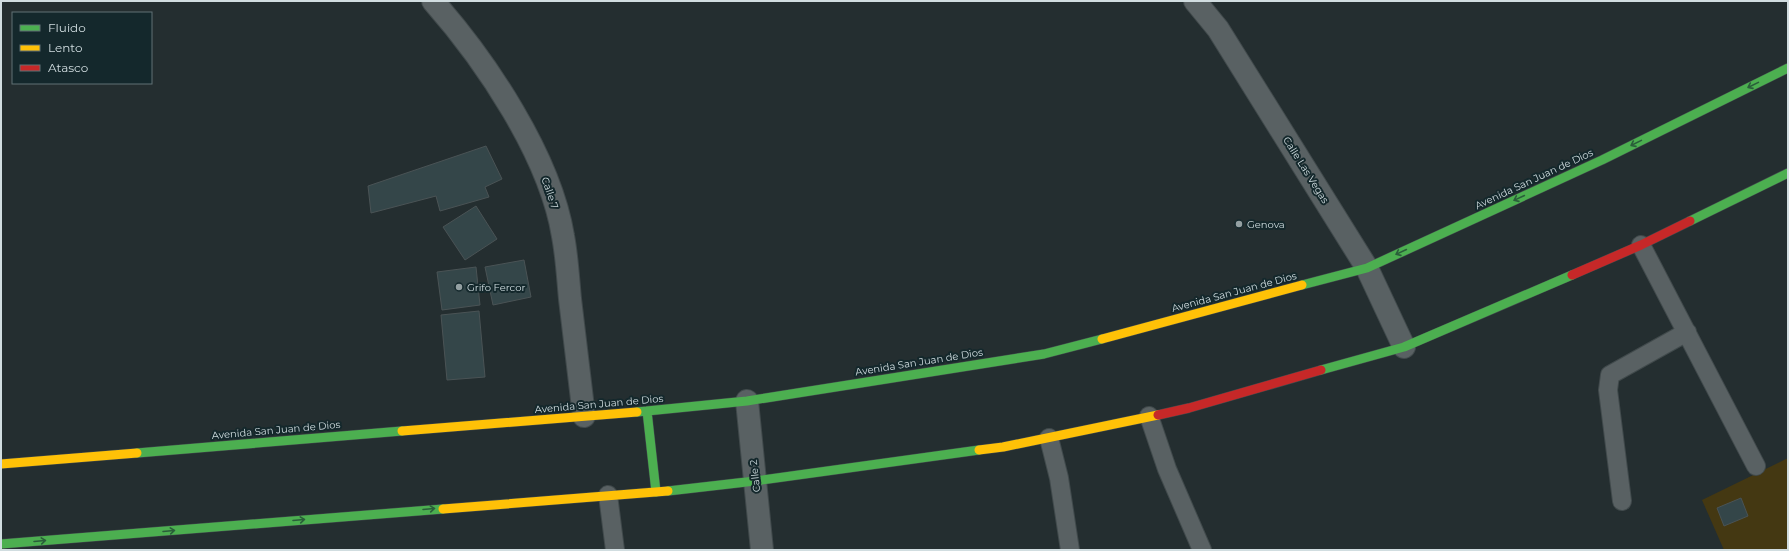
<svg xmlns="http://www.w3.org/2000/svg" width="1789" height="551" viewBox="0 0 1789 551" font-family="Montserrat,sans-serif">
	<rect width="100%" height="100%" fill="#242e30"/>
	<path fill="#443812" d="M1788 458V550H1724L1702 500Z"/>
	<path fill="#344649" stroke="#4a5355" d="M486 146 502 179 485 187 489 197 440 211 436 196 371 213 368 186Z
		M476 206 497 239 465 260 443 227Z
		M524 260 531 297 493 305 485 267Z
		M476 267 480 305 442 310 437 272Z
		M479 311 485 377 447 380 441 315Z
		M1741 498 1748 516 1724 526 1717 508Z"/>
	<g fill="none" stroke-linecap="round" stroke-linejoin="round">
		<g stroke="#414a4c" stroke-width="20">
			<path id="lane" d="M1641 245 1756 466
				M1149 416 1167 469 1202 550
				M1049 438 1059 478 1070 550
				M608 495 615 550
				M1622 501 1608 390 1610 375 1687 332"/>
		</g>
		<g stroke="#414a4c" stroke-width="24">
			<path id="street" d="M433 1C486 61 550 156 563 236 567 257 568 278 570 299 575 338 579 377 584 416
				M1195 1 1218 29 1367 268 1404 347
				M747 401 762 550"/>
		</g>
		<g stroke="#414a4c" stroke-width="10">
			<path id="fast" d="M1690 221 1788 173
				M1302 285 1367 268 1602 160 1788 68
				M1321 370 1404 347 1572 275
				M647 411 656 492
				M637 412 747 401 1044 354 1102 339
				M137 453 402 431
				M668 491 755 481 979 450
				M1 544 443 509"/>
		</g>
		<g stroke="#414a4c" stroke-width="10">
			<path id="slow" d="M1102 339 1302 285
				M402 431 637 412
				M979 450 1003 447 1158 415
				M1 464 137 453
				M443 509 668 491"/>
		</g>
		<g stroke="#414a4c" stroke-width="10">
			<path id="jam" d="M1572 275 1641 245 1690 221
				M1158 415 1189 408 1321 370"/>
		</g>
		<use href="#lane" stroke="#596163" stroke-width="18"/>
		<use href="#street" stroke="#596163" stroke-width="22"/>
		<use href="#fast" stroke="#4caf50" stroke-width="9"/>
		<use href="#slow" stroke="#ffc107" stroke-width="9"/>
		<use href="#jam" stroke="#c62828" stroke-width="9"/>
	</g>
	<defs><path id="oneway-shaft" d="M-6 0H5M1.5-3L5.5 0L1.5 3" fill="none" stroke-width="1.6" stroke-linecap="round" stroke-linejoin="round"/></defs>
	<g stroke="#2a5e3a">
		<use href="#oneway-shaft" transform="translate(1753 85) rotate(154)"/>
		<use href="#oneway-shaft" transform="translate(1636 143) rotate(154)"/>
		<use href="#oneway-shaft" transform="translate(1519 198) rotate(155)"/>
		<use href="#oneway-shaft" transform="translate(1401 252) rotate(155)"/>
		<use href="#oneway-shaft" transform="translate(429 509) rotate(-5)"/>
		<use href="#oneway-shaft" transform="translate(299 520) rotate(-5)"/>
		<use href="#oneway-shaft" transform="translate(169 531) rotate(-5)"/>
		<use href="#oneway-shaft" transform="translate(40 541) rotate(-5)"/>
	</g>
	<g fill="#94a0a2" stroke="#14282c" stroke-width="1.5">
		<circle cx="1239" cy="224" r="4"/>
		<circle cx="459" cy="287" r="4"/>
	</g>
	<g text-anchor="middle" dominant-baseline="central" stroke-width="4" stroke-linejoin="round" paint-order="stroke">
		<g font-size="10" fill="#d1dde0" stroke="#14282c">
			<text transform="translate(1306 170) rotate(58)">Calle Las Vegas</text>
			<text transform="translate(1534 179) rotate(-25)">Avenida San Juan de Dios</text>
			<text transform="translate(550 193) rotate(71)">Calle 7</text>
			<text transform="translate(1234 292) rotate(-15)">Avenida San Juan de Dios</text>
			<text transform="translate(919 362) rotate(-9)">Avenida San Juan de Dios</text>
			<text transform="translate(599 404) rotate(-5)">Avenida San Juan de Dios</text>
			<text transform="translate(276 430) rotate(-5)">Avenida San Juan de Dios</text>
			<text transform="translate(755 476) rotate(-96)">Calle 2</text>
		</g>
		<g font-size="10" fill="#d1dde0" stroke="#14282c" text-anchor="start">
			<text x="1247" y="224">Genova</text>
			<text x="467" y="287">Grifo Fercor</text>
		</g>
	</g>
	<rect width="1789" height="551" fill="none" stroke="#d1dde0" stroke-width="4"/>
	<rect x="12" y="12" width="140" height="72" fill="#14282c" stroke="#607074"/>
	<rect x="20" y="25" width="20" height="6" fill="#4caf50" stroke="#607074"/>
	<text x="48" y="32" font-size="12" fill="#d1dde0">Fluido</text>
	<rect x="20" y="45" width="20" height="6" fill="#ffc107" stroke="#607074"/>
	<text x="48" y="52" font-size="12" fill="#d1dde0">Lento</text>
	<rect x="20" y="65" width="20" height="6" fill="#c62828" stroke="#607074"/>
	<text x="48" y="72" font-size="12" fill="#d1dde0">Atasco</text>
</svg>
